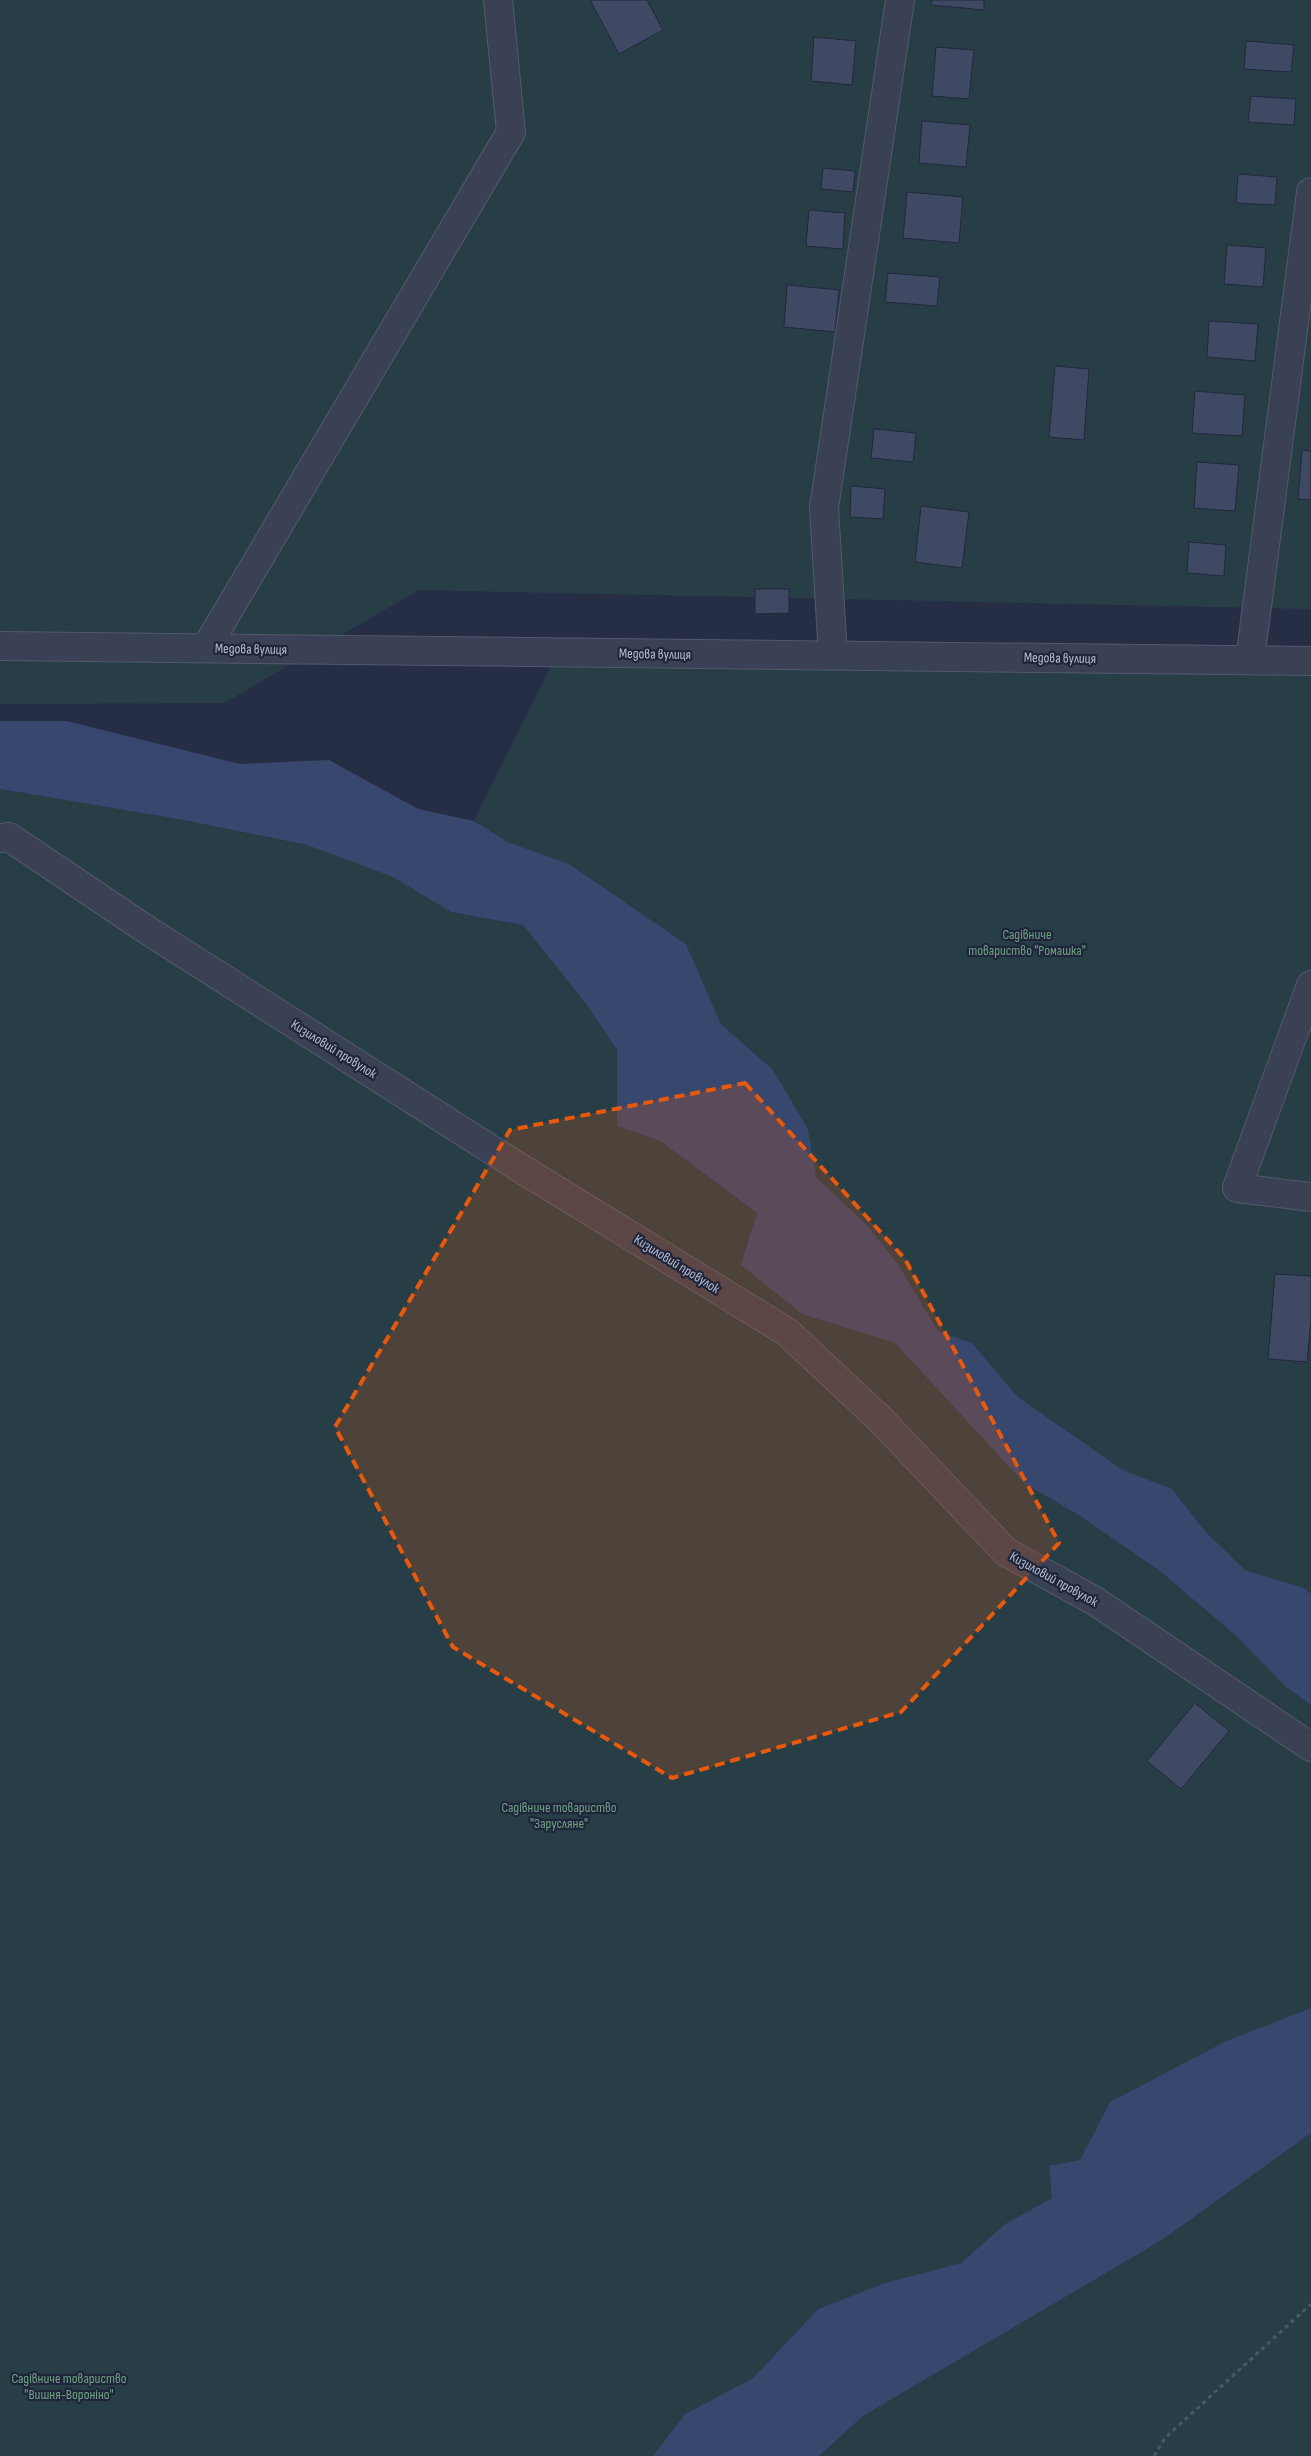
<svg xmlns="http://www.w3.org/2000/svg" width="1311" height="2456" viewBox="0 0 1311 2456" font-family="'Sofia Sans Condensed',sans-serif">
	<rect width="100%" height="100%" fill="#262e46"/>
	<path fill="#283e47" d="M0 0H1311V609L419 590 224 703 0 704Z
		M558 652 1311 661V1594L1304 1588 1245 1570 1205 1531 1172 1489 1123 1470 1018 1397 972 1343 938 1331 898 1264 865 1223 816 1177 808 1129 773 1070 721 1024 686 944 569 864 508 842 474 821Z
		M0 789 178 819 307 845 393 877 451 912 523 925 587 1005 617 1050V1126L660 1141 757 1213 802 1314 895 1343 1025 1484 1077 1514 1160 1571 1235 1635 1286 1687 1311 1705V2008L1226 2041 1110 2102 1080 2160 1052 2198 1005 2224 961 2263 885 2283 818 2309 753 2378 685 2414 653 2456H0Z
		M1311 2133V2456H819L863 2416 1162 2240Z"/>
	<path fill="#38476e" d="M0 721H66L240 764 329 760 418 809 474 821 508 842 569 864 686 944 721 1024 773 1070 808 1129 816 1177 865 1223 898 1264 938 1331 972 1343 1018 1397 1123 1470 1172 1489 1205 1531 1245 1570 1304 1588 1311 1594V1705L1286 1687 1235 1635 1160 1571 1077 1514 1025 1484 895 1343 802 1314 741 1265 757 1213 660 1141 617 1126V1050L587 1005 523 925 451 912 393 877 307 845 178 819 0 789Z
		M1311 2008V2133L1162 2240 863 2416 819 2456H653L685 2414 753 2378 818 2309 885 2283 961 2263 1005 2224 1052 2198 1049 2166 1080 2160 1110 2102 1226 2041Z"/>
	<path fill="#3f4963" stroke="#21283d" d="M590 0H647L663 30 619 54Z
		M932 0H984V10L931 5Z
		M814 37 856 41 852 85 811 81Z
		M1246 41 1294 45 1291 72 1244 69Z
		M936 47 974 50 969 99 932 96Z
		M1251 96 1296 99 1294 125 1248 122Z
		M922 121 970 125 966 167 919 163Z
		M823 168 855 171 853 192 821 189Z
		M1238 174 1277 177 1275 205 1236 203Z
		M907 192 963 197 959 243 903 238Z
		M809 210 845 213 843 249 806 246Z
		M1227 245 1266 248 1263 287 1224 284Z
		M888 273 940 277 937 306 885 302Z
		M787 285 839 290 835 332 784 327Z
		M1209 321 1258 324 1255 361 1207 357Z
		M1055 366 1089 369 1084 440 1049 437Z
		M1195 391 1245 395 1242 436 1192 433Z
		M874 429 916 433 913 462 871 458Z
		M1302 450 1311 451V500L1298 499Z
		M1197 462 1239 465 1235 511 1194 508Z
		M851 486 885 489 883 519 850 517Z
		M921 506 969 512 962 568 915 562Z
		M1189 542 1226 545 1224 576 1187 573Z
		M755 589H789V613L755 614Z
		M1275 1274 1311 1276V1321L1307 1362 1268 1359Z
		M1195 1703 1229 1731 1181 1789 1147 1761Z"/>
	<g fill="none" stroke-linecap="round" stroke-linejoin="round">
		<g stroke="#53596d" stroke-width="30">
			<path id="minor" d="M0 646 1311 661
				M206 648 511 132 498 0
				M833 656 824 508 900 0
				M1250 660 1311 192
				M0 838 9 837 144 928 517 1166 787 1332 880 1419 1006 1552 1095 1601 1311 1747
				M1311 985 1237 1188 1311 1197"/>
		</g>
		<path stroke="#465b62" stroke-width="3" stroke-dasharray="4 4" stroke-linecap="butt" d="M1154 2456 1165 2438 1311 2304"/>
		<use href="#minor" stroke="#3a4155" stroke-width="28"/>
	</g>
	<path fill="#e8590c" fill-opacity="0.2" stroke="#e8590c" stroke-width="4" stroke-dasharray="10 6" stroke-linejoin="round" d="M745 1083 905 1259 1059 1543 901 1712 672 1778 453 1647 335 1427 510 1130Z"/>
	<g text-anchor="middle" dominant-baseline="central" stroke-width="4.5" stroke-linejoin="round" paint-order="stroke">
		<g font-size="14" fill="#b8bdce" stroke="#1f263b">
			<text transform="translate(251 649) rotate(1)">Медова вулиця</text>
			<text transform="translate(655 654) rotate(1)">Медова вулиця</text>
			<text transform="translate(1060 658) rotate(1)">Медова вулиця</text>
			<text transform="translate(334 1049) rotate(32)">Кизиловий провулок</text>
			<text transform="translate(677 1264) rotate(32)">Кизиловий провулок</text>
			<text transform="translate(1054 1579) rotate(29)">Кизиловий провулок</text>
		</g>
		<g font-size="14" fill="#6ea181" stroke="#1f263b">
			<text x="1027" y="934">Садівниче<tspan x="1027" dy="16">товариство "Ромашка"</tspan></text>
			<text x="559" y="1807">Садівниче товариство<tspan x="559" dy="16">"Зарусляне"</tspan></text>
			<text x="69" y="2378">Садівниче товариство<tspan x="69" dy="16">"Вишня-Вороніно"</tspan></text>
		</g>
	</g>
</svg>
